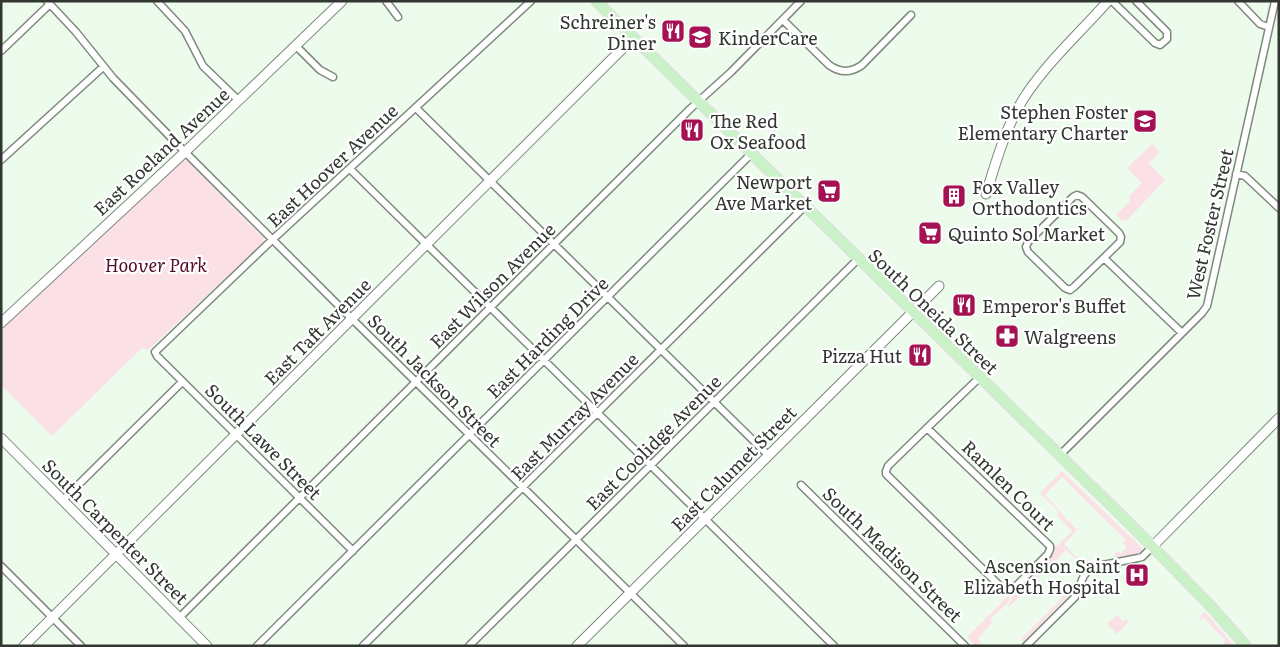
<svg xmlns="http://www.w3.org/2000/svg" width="1280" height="647" viewBox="0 0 1280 647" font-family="Literata,serif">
	<rect width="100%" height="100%" fill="#edfbec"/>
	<path fill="#fbe0e6" d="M1152 144 1160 152 1149 163 1165 180 1127 220H1122L1116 215 1130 201 1129 196 1142 183 1127 168Z
		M183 160 188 161 263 237 264 242 148 350 142 348 52 436 1 385V329Z
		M1062 471 1141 547 1142 551 1136 555 1116 558 1115 553 1118 551 1121 554 1127 547 1123 543 1126 540 1062 477 1045 495 1077 530 1064 544 1083 564 1087 560 1089 564 1082 565 1066 550 1009 607 1008 605 1011 601 1012 595 1053 555 1054 546 1058 545 1072 531 1057 515 1059 512 1040 493Z
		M1064 592 1069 593 1068 596 1023 642 1021 639 1060 600Z
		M1010 595 1008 603 990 619 992 623 978 638 981 641 979 646H976L967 637 1008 596Z
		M1203 613H1206L1234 646H1223L1225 640 1204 618 1201 620 1199 619Z
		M1117 615 1123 621 1126 619 1129 621 1117 634 1107 624Z"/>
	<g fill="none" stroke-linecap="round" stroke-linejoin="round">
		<g stroke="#7d8a7c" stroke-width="9">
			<path id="street" d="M47 1 76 32 113 78 185 152 347 314 684 646
				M157 1 185 31 203 66 238 100
				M386 1 398 17
				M1112 1 1155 43 1160 45 1167 39V32L1136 1
				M1238 1 1260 24 1269 27
				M783 20 829 65C840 73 851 73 862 65L911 15
				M296 46 320 70 333 77
				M1 51 50 4
				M416 108 768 455
				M1 160 103 67
				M350 169 834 646
				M1236 174 1245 176 1279 208
				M1077 195 1082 197 1119 233 1121 237 1120 242 1074 287 1070 290 1065 288 1028 252 1026 247 1028 242 1073 197Z
				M1104 258 1182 333
				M927 428 1050 546V549L1048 554 1012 590 1006 591 1003 589 886 474V471L888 466Z
				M927 428 979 378
				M1059 456 1202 313 1207 306 1275 1
				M801 485 965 646
				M63 500 182 382
				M353 551 157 356 155 352 272 240 531 1
				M1 566 81 646
				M179 618 554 244 690 109 731 72 801 1
				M257 646 751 154
				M363 646 804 207
				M469 646 858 259
				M1026 646 1075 597C1082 586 1079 576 1093 567L1138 558 1142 557 1152 547"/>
		</g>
		<g stroke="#7d8a7c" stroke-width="11">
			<path id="secondary" d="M986 194C996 162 1005 129 1022 101 1045 64 1079 34 1108 1
				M1 323 185 152 342 1
				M1 438 207 646
				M1152 547 1279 418
				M24 646 633 38
				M577 646 939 286"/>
		</g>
		<g stroke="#dedfde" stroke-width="12">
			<path id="primary" d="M596 1 1128 522 1208 603 1246 646"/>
		</g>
		<use href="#street" stroke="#fff" stroke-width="6"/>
		<use href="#secondary" stroke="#fff" stroke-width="9"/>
		<use href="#primary" stroke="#caf1c8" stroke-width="10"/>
	</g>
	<defs>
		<g id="restaurant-square" transform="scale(1.25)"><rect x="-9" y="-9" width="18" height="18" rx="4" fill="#a41253" stroke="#fff"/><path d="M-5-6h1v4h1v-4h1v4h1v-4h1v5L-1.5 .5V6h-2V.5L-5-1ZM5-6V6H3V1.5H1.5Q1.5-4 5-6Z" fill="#fff"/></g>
		<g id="school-square" transform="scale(1.25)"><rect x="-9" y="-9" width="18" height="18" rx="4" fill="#a41253" stroke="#fff"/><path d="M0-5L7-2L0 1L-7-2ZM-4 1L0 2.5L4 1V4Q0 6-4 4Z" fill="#fff"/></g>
		<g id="supermarket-square" transform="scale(1.25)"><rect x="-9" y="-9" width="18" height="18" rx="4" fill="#a41253" stroke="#fff"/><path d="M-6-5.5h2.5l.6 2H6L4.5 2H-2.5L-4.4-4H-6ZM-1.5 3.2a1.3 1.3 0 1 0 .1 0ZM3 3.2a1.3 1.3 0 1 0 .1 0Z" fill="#fff"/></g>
		<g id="building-square" transform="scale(1.25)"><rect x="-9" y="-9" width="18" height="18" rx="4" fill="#a41253" stroke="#fff"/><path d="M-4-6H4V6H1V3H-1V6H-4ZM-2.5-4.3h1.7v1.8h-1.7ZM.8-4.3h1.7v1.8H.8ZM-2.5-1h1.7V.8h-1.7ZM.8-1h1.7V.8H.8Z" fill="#fff"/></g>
		<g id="pharmacy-square" transform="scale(1.25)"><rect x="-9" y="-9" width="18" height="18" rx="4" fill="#a41253" stroke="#fff"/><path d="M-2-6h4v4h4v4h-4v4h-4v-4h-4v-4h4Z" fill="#fff"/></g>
		<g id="hospital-square" transform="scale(1.25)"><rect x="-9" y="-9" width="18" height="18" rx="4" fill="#a41253" stroke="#fff"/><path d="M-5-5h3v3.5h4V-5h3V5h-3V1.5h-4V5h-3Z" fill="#fff"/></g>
	</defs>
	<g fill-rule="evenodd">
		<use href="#restaurant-square" x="673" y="31"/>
		<use href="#school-square" x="700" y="37"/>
		<use href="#school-square" x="1145" y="121"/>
		<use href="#restaurant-square" x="692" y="130"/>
		<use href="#supermarket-square" x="829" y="191"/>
		<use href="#building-square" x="954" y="196"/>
		<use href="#supermarket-square" x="930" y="233"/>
		<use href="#restaurant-square" x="964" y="305"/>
		<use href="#pharmacy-square" x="1007" y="336"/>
		<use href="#restaurant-square" x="920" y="355"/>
		<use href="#hospital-square" x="1137" y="575"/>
	</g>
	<g text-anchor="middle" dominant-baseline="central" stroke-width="4.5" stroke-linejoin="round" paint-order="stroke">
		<g font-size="18" fill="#323732" stroke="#fff" text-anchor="start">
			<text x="656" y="21" text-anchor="end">Schreiner's<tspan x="656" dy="21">Diner</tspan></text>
			<text x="718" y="37">KinderCare</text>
			<text x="1128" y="111" text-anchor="end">Stephen Foster<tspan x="1128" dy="21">Elementary Charter</tspan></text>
			<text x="710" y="120">The Red<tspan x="710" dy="21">Ox Seafood</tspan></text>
			<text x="812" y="181" text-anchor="end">Newport<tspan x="812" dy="21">Ave Market</tspan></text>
			<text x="972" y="186">Fox Valley<tspan x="972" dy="21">Orthodontics</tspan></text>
			<text x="948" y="233">Quinto Sol Market</text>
			<text x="982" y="305">Emperor's Buffet</text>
			<text x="1024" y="336">Walgreens</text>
			<text x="902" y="355" text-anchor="end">Pizza Hut</text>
			<text x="1120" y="565" text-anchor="end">Ascension Saint<tspan x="1120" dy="21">Elizabeth Hospital</tspan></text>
		</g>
		<g font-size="18" fill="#323732" stroke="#fff">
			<text transform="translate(161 151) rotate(-43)">East Roeland Avenue</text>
			<text transform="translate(332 165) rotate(-43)">East Hoover Avenue</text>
			<text transform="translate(1209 224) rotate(-77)">West Foster Street</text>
			<text transform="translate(492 285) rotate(-45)">East Wilson Avenue</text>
			<text transform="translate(934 311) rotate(44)">South Oneida Street</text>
			<text transform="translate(317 331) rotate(-45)">East Taft Avenue</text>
			<text transform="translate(547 337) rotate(-45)">East Harding Drive</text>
			<text transform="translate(435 380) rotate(45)">South Jackson Street</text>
			<text transform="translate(574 416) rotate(-45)">East Murray Avenue</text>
			<text transform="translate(264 441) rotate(45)">South Lawe Street</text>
			<text transform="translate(653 442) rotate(-45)">East Coolidge Avenue</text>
			<text transform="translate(733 468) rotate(-45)">East Calumet Street</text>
			<text transform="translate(1009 485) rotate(44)">Ramlen Court</text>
			<text transform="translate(116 531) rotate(45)">South Carpenter Street</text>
			<text transform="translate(893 554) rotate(44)">South Madison Street</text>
		</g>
		<g font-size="18" font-style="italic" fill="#530b28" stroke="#fff">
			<text x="156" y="264">Hoover Park</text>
		</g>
	</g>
	<rect width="1280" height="647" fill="none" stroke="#323732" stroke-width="5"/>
</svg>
